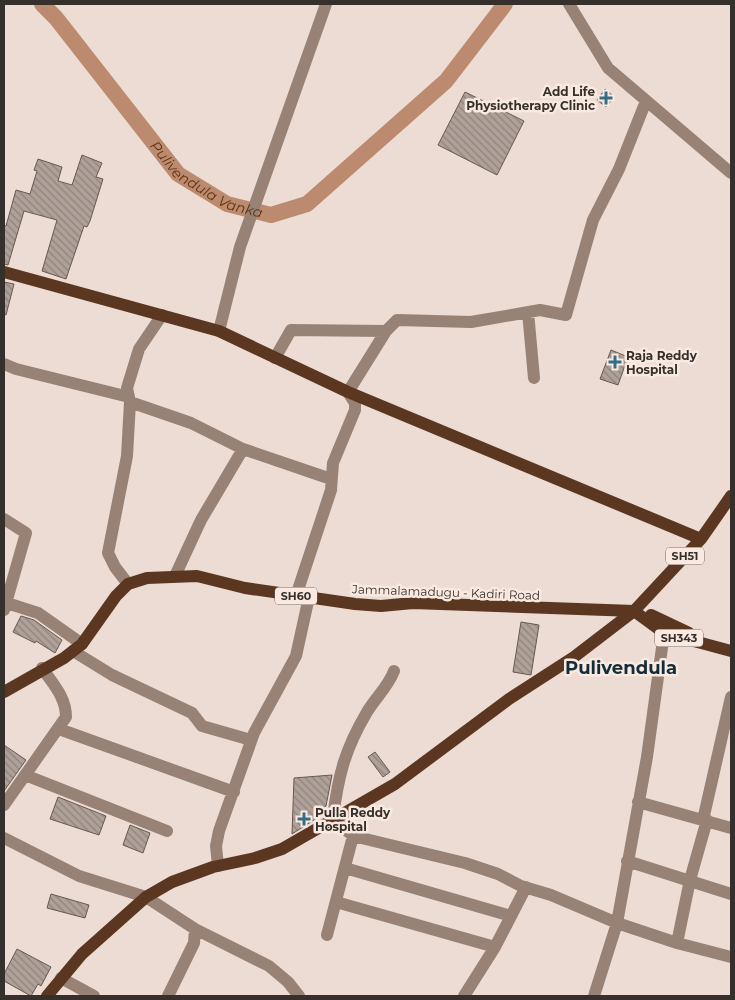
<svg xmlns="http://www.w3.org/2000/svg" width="735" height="1000" viewBox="0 0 735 1000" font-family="Montserrat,sans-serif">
	<defs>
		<pattern id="building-back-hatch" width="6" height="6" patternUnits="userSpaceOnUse" patternTransform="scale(1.25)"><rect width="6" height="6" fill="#afa098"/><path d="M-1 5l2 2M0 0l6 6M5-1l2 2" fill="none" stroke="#8f837c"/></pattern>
	</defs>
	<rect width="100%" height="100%" fill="#ecdcd3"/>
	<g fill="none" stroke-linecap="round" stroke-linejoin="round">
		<path stroke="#bc8b6f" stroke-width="16" id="s1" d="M42 4 56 18 178 174 227 204 271 215 307 204 446 81 505 4"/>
	</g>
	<path fill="url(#building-back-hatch)" stroke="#675952" d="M605 89 614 97 606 107 597 100Z
		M465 92 524 121 497 175 438 145Z
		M82 155 102 163 96 177 103 179 90 221 87 227 84 226 66 279 42 271 57 220 24 211 8 265 4 264V225L6 226 16 190 30 194 37 171 34 170 38 159 62 167 58 181 72 185Z
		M4 282 14 284 6 315 4 314Z
		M611 350 628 357 618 385 600 379Z
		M21 616 34 620 62 640 55 653 36 641 35 643 13 632Z
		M521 622 539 625 531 675 513 672Z
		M4 745 26 760 4 791Z
		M375 752 390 772 383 777 368 757Z
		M332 775 326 806 322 809 325 813 292 834 294 778Z
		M58 797 106 816 99 835 50 819Z
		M130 825 150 833 143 853 123 845Z
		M51 894 89 905 85 918 47 908Z
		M17 949 51 967 41 986 38 984 31 996 4 981V974Z"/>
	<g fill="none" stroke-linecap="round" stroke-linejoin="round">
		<path stroke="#988276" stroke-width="12" d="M569 4 608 68 731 173
			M528 312 534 378
			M219 331 240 247 326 4
			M275 358 291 330 386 331
			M4 364 16 369 129 397
			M130 402 191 423 243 449 331 479
			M4 519 26 533 4 610
			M175 576 201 520 243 449
			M128 584 115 567 108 553 127 456 130 402 127 388 139 349 162 315
			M296 596 331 490 333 463 355 410V403L348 392 386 331 397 320 471 322 540 310 566 315 593 220 619 169 646 101
			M7 603 38 613 82 644
			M73 651 112 675 192 713 202 726 251 740
			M394 671C388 687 376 697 367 712 345 749 338 776 333 818L353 836 465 863 498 874 521 886 551 895 617 923 677 943 731 957
			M59 729 234 792
			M25 775 167 831
			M638 802 731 828
			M4 805 66 717C66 697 53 684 42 668
			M703 820 731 697
			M4 838 79 876 146 897 195 929 269 966 288 982 299 996
			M627 861 731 894
			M218 866 216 846 219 831 254 733 296 656 309 597
			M345 868 511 916
			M336 902 495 947
			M327 935 353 836
			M677 943 690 880 707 820
			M61 978 94 996
			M168 996 194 943 195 929
			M464 996 495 947 526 887
			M594 996 617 923 647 757 664 633"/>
		<path stroke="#5b3722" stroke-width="12" d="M4 272 219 331 348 392 701 539
			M634 611 664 633 731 651
			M651 615 689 633
			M4 692 64 658 82 644 116 596 128 584 147 578 197 576 245 588 355 604 381 606 413 603 634 611
			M47 996 82 954 146 897 172 882 213 867 255 858 282 849 395 784 509 699 574 657 634 611 701 539 731 496"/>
	</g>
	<g fill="#366e88" stroke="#f9e9e0" stroke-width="2">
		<path d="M603.5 90.5h5v5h5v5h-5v5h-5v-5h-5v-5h5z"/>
		<path d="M612.5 354.5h5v5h5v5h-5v5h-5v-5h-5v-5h5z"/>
		<path d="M301.5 811.5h5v5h5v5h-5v5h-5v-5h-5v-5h5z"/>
	</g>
	<g text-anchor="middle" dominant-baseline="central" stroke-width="5" stroke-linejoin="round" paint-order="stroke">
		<g fill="#f9e9e0" stroke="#706862" stroke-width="1">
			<rect x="666" y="547.5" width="38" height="17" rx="4"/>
			<rect x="275" y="587.5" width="42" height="17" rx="4"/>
			<rect x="655" y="629.5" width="48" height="17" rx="4"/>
		</g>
		<g font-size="11" font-weight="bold" fill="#36302c">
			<text x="685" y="556">SH51</text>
			<text x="296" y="596">SH60</text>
			<text x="679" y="638">SH343</text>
		</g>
		<g font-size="12" font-weight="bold" fill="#36302c" stroke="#f9e9e0" text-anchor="start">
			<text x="595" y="91" text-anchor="end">Add Life<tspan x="595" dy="14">Physiotherapy Clinic</tspan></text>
			<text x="626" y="355">Raja Reddy<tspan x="626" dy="14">Hospital</tspan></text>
			<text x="315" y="812">Pulla Reddy<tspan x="315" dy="14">Hospital</tspan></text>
		</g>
		<g font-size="12" fill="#36302c" stroke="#f9e9e0">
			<text transform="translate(446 592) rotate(2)">Jammalamadugu - Kadiri Road</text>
		</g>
		<g font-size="14" font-style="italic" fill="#5f300f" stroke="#f9e9e0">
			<text stroke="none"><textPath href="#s1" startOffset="245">Pulivendula Vanka</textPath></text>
		</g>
		<g font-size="18" font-weight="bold" fill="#122d39" stroke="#f9e9e0">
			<text x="621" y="668">Pulivendula</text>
		</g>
	</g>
	<rect width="735" height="1000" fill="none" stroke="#36302c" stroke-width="10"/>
</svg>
